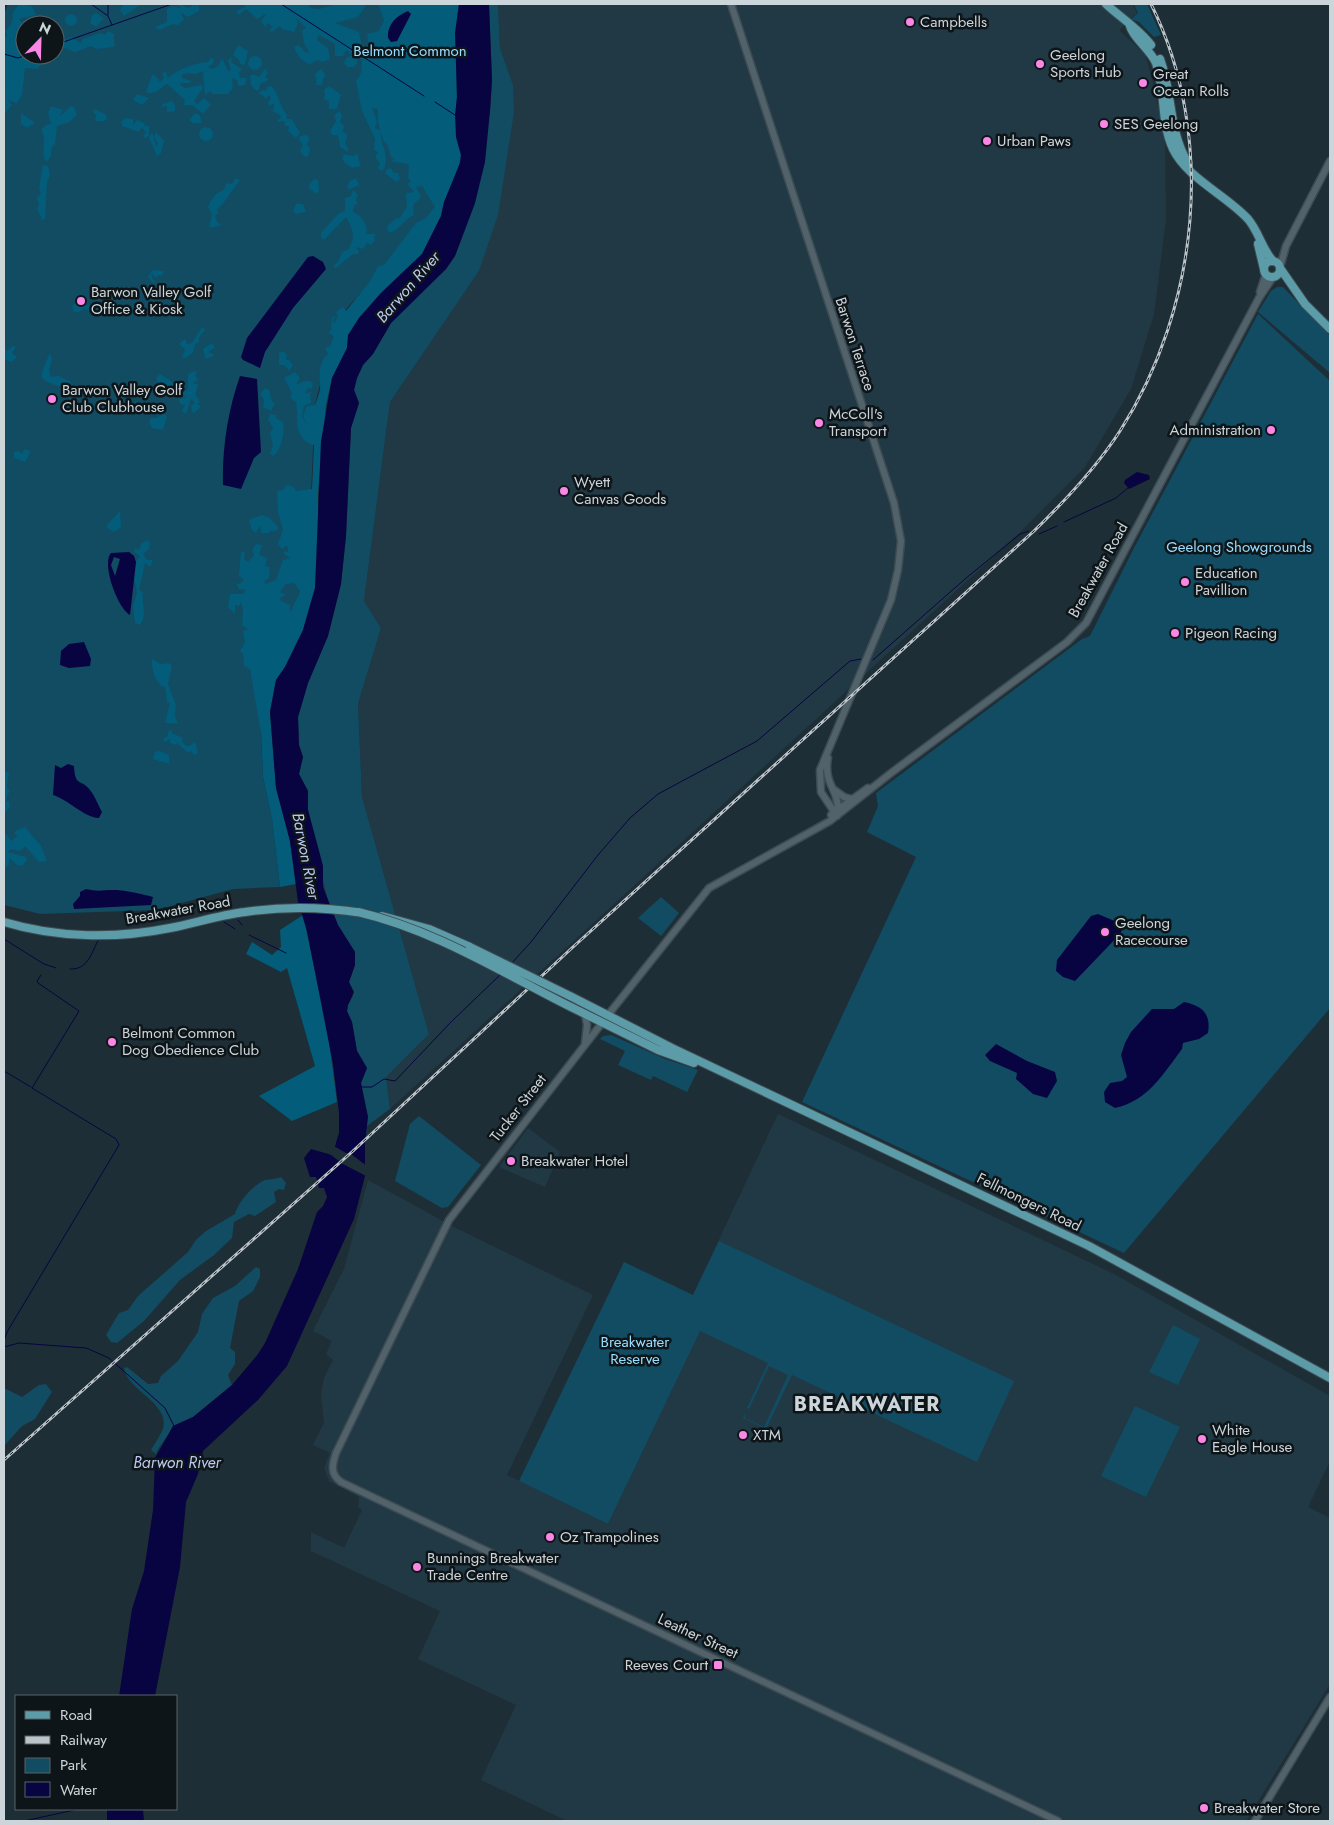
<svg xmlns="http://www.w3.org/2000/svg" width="1334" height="1825" viewBox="0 0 1334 1825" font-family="Jost,sans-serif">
	<rect width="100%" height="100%" fill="#1e2e36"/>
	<path fill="#213944" d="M498 4H1133L1137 13 1119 30 1145 54 1155 90 1165 143 1166 219 1154 314 1131 389 1085 467 1016 536 390 1109 386 1077 429 1034 362 797 358 704 381 628 364 601 390 402 479 271 513 85 500 48Z
		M778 1114 1114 1274 1330 1396V1461L1308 1507 1330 1518V1684L1246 1821H567L481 1780 516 1705 418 1659 440 1611 311 1551V1532L344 1548 362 1510 358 1507 359 1497 329 1481 324 1468 330 1453 313 1445 324 1423 321 1395 324 1378 333 1360 326 1354 332 1341 313 1331 344 1269 368 1180 454 1227 593 1295 507 1475 608 1524 674 1385 693 1295Z
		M528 1128 560 1152 545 1187 499 1167Z"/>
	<path fill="#114c63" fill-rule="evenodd" d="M8 4H459L455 33 457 97 455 115 456 137 461 155 460 163 444 202 347 308 333 335 315 404 310 516 300 591 284 625 257 653 263 777 272 819 280 887 233 889 156 910 40 914 4 905V14ZM25 25H55V55H25Z
		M489 4H498L500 48 513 85 514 112 498 215 479 271 390 402 364 601 381 628 358 704 362 797 429 1034 386 1077 390 1109 367 1126 366 1137 334 1146 337 1140 368 1117 361 1083 367 1068 357 1051 352 1022 347 1011 348 1005 353 996 349 982 355 965V952L338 925 329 905 321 873 323 866 308 810V791L299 774 303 757 299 745 298 717 308 683 328 636 341 584 346 536 351 428 359 403 354 390 357 378 363 365 373 354 391 323 446 269 455 256 475 203 490 111 492 81Z
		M1134 4H1147L1161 35 1154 37 1139 22 1131 19 1138 13Z
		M1277 287H1283L1330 336V373L1258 312 1271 291Z
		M1258 314 1330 381V1008L1124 1253 802 1102 916 857 867 832 878 806 876 793 1082 639 1090 636 1134 548Z
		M661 897 679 913 661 936 638 918Z
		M611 1035 665 1059 698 1070 687 1092 653 1076 651 1080 618 1065 625 1051 600 1039 603 1036Z
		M419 1116 481 1165 448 1207 442 1208 395 1181 410 1124Z
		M281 1177 286 1183 284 1190 279 1189 274 1192 276 1202 255 1216 249 1214 234 1222 232 1238 214 1255 180 1280 144 1321 117 1343 111 1342 106 1335 119 1313 128 1310 138 1296 188 1252 196 1240 206 1231 235 1214C238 1202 253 1185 265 1180 270 1179 276 1179 281 1177Z
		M719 1241 1014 1381 977 1462 792 1375 766 1429 743 1418 745 1413V1418L764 1427 788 1375 769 1366 749 1409 747 1408 768 1363 700 1331 608 1524 519 1481 624 1262 693 1295Z
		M256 1267 260 1269V1277L253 1291 239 1301 230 1348 235 1352V1364L228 1375 232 1385 193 1417 173 1426C169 1437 160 1443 156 1454L151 1450C155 1443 160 1436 163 1429 170 1402 127 1391 124 1368L127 1367 148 1384 158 1383 161 1376 178 1361 198 1332 202 1314 213 1298 235 1286Z
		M1173 1325 1200 1339 1178 1385 1149 1372Z
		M46 1384 52 1392 35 1419 22 1426 4 1446V1388L22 1397 39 1385Z
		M1135 1406 1180 1427 1146 1497 1101 1476Z"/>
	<path fill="#025c7a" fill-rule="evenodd" d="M19 4 32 6 36 15 19 19 23 24V32L16 36 19 35 25 39V55H45L38 69 25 68 22 95 17 103 8 100 12 105 4 114V89L6 87 4 85V39L7 35 5 31C9 28 15 20 12 14Z
		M123 4H140V5L124 16 120 10Z
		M173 4H180L189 8 194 4H199V11L188 17 180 12 184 19 178 25 173 24 159 30 155 27 167 22V9L173 6 180 8 181 7Z
		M244 4H308L311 8 319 9 336 4H365V7L358 17 335 23 359 32 363 50 369 48 367 34 379 31 384 20 378 4H459L455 33 457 56 456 137 461 155 457 171 444 202 441 216 422 254 381 293 359 318 349 335 347 348 332 378 326 405 318 493V542L315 588 303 630 285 667 276 680 270 712 276 788 290 841 296 884 280 887 272 819 263 777 261 733 250 669 244 666 243 654 240 651 245 642 243 631 248 629 242 625 243 610 241 602 239 606 235 605V614L228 607 230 594H244L245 590 239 589 236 583 240 584 244 580 239 576 241 551 245 553 244 559 248 562 254 555 252 550 256 544 262 545 259 555 267 558 265 566 270 567 269 578 264 581 266 584 276 580 283 560 290 558 284 554V551L288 552V547L286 546 282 549 278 544 283 530 278 512 277 491 283 490 287 485 294 487 296 491 312 489 314 445C292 439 299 418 296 402L290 398 292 393 284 378 295 372 300 378 296 385C301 382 308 378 313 383L312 389 308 388 305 393 313 392 310 394 311 403 304 406 302 416 307 426 303 415 307 406 315 405C317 399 321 391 320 385 319 375 319 360 328 354L325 348 330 346 333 336 328 332 331 330 332 317 336 316 333 321 334 323 338 317 336 312 343 307 346 311 370 281 378 266 384 265 416 223 426 218 435 207 422 186 416 187 421 197 413 205 414 215C404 219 399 231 389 233L387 227 395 219 400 218 407 206 406 193 414 192 407 184 411 181 408 178 409 165 404 163 393 162 392 160 395 159 391 157 387 144 383 140 378 122V109L372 108 377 121 375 128 381 131C379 144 390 152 384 169L381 171 378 168 380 163 375 157 378 152 374 150 375 139 362 111 356 81 361 73 362 60 358 58 357 64 353 67H347L344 63 346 58 353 55 346 50 343 56H335V44L319 35 317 40 328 48 330 59 323 62 317 60 310 64C301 61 297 55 294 47L298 45 307 53 309 52 304 43 302 30 306 28 296 18 298 24 294 32 282 29 280 26 272 32 269 31 273 27 267 23 266 28 261 21 267 13 257 19 246 9 238 15 236 11 245 7ZM294 583 300 591 290 612V605L281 601 280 598 286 595 280 592 286 584Z
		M96 13 104 18 96 27 90 23 92 15Z
		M65 20a6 6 0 1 1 12 0a6 6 0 1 1-12 0Z
		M108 31 114 34V47L96 49 91 46 75 52 61 47 64 40 71 37 81 43 83 39 101 33 105 35Z
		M238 45 248 51 245 65 240 64 239 60 233 55Z
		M248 63a7 7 0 1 1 14 0a7 7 0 1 1-14 0Z
		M232 57 231 62 242 69 239 73 240 78H247L245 85 238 86 237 80 232 78 233 88 228 94H212L210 91 205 95 203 71 196 74 187 73 182 75V78L192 81 189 83H181L180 85 185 88 202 85 203 88 194 101 197 104 204 98 211 105 203 114 192 105H184L185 100 167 84C160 88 155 96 146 92L152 75H155L160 82 164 78 162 73 166 72 168 78C178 69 194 63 208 62L211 58 214 59 213 64 208 67 213 69 219 65 222 58 228 71 231 70 228 60Z
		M265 69 268 73 265 77 268 79 267 81 260 84 259 90H255L251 85 250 76 253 74 259 77Z
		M321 69 326 76 323 78 322 85H317L315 74Z
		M272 86C279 95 280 107 287 115L286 119H292L300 133 296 138 288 131 289 126H285L284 121 279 122 277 120 281 118 280 115 272 111 275 103 269 106 268 103 271 98 270 95 265 99 264 96 258 93 263 90 266 91 267 87Z
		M329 86 341 95 337 109H329V101L323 99 325 96 324 90Z
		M137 94 149 98 142 105 133 100Z
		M172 101 175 105V111L167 113V106L161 107 163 104Z
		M51 106 63 110 60 116 71 106 74 107 77 115 69 122 57 126 55 144 51 149V156L47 162C39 155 48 138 41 130L46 125 51 124 48 113Z
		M95 109 106 115 107 119 104 121H95L96 115 92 112Z
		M340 111 342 116 340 122 344 126 343 132 348 135 345 143 348 148V152L340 147 338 135H332L330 131 336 121 334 115Z
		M21 113 35 123 27 128 21 124Z
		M195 113 200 115 202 123H193L189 120Z
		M125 118 133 119V125L137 120 144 123 145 126H149V136L145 138 143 136 146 133 142 127 139 132 122 126 121 122Z
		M199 134a7 7 0 1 1 14 0a7 7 0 1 1-14 0Z
		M152 132 156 146 158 144 154 137 156 132 164 141 161 153 157 156 149 138Z
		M307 135 310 139 307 144 310 149 308 156 305 157 300 151 303 145 299 140 300 136Z
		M344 154 353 156 357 154 361 166 352 168 345 163 342 158Z
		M43 165 48 166 50 174 47 183 45 219 38 220 42 218 37 210 39 204 37 198 41 193 39 188Z
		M391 168 394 173H398L400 179 396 182 385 173 387 169Z
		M236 178 240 180 222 205 217 209 218 213 215 216 218 223 223 224 212 228 209 226 212 215 208 207C212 199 215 192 224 190L226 183 232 184Z
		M356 178 359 185 349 190 347 186 350 181Z
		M314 179 318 180 319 191 316 194 309 188V185Z
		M353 190 358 195 356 200 358 203 354 206 353 212C361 215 369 225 366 234H375L374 242 370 245 367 243 363 249 356 247 359 251 358 254H353L336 268 333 267 339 260 342 252 348 250C356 237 353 228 346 217L324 240 321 238V233L338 214 345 211V198L351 196Z
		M296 204H303L306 212 296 214 293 211Z
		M152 270 164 271 162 276 158 275 157 278 151 274 153 280 157 281 153 283 148 277Z
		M77 302 83 306 95 303 97 307 90 311 84 309 79 312H74L72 306Z
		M202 327 205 330 199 337V342L195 344C195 353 190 356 182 359L185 349 179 344 185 339 187 344 192 343Z
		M212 343 215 348 208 352 213 354V356L206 359 203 349Z
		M13 346 16 347 12 353 17 357 11 362 4 359V347L7 351Z
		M283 351 287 355 286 360H289L293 365 289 371 284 365H279V353Z
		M50 352 52 360 49 370 51 377 59 376 71 382 70 385C61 388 48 384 42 378V372Z
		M195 371 197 373 195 375 198 380 193 383 197 384 198 386 195 394 200 402 197 404 201 406 193 414 191 406 195 403 191 399 186 414 182 411 185 405 180 404 179 399 186 397 182 393 188 389V374Z
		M160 374 174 383 171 390 158 383 156 378Z
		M265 388 269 390 272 401 275 403 271 411 263 407 264 400 260 394Z
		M119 400 128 406 135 402 139 405 134 413H128L121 403 115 402Z
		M163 413 167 416 163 430 152 428 149 422 151 418H156Z
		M270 414 276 415V418L283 422C285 431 282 451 273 456L270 454 273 445 270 433 273 428 268 420Z
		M24 449 31 451 25 462 14 458V452L19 451 22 454Z
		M120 511 121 527 114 532 107 528V525Z
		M262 515 270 518 279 528 274 532 271 530 269 533H261L260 526 256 533 252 530 249 520Z
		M147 540 150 543 149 549 143 554 147 560H153L150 567 145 563 139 590 143 592C141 602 148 615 140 625L135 623 133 606 137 592 134 578 135 563 140 556 134 552 135 548 139 550 141 544Z
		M152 659 160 664 169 663 172 666 168 684 176 705 175 716 178 724 165 723 170 703 167 702 165 686 162 687C155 681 151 668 152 659Z
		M171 729 172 733 183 738 182 742 186 746H190L195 742 198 753 194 755 191 751 188 753 177 743 175 745 170 743V739L165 742 163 739 168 736V732Z
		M160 751 169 755V764L153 759 155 752Z
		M5 772H9L7 788 10 790 6 800 9 802 10 807 4 814Z
		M25 827 41 846 47 861 39 862 25 846 20 851 11 849 8 852 26 857 27 860 23 865 18 866 9 858V865L4 868V832L12 841 18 835 15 834V831Z
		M303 915 328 1033 337 1102 292 1121 259 1096 315 1066 287 968 281 972 246 954 252 942 272 955 281 947 280 930Z"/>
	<path fill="#080442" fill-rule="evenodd" d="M459 4H489L492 80 490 111 485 162 475 203 455 256 446 269 391 323 373 354 363 365 357 378 354 390 359 403 351 428 346 536 341 584 328 636 308 683 298 717 299 745 303 757 299 774 308 791V810L323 866V887L338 925 355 952V965L349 982 354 992 348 1005 347 1011 352 1022 357 1051 367 1068 361 1083 368 1117 365 1144V1176L354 1219 287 1366 258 1400 203 1451 198 1474 186 1502 180 1567 155 1696H119L132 1609 144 1571 153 1510 155 1458 173 1426 193 1417 232 1385 258 1354 265 1343 298 1269 317 1212 323 1206 327 1197 324 1188H319L316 1177H310L304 1158 311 1149 332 1155 339 1133V1113L333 1064 307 931 298 902 290 841 276 788 270 712 276 680 285 667 303 630 315 588 321 441 332 378 347 348 348 335 359 318 381 293 422 254 441 216 444 202 460 163 461 155 456 137 455 115 457 97 455 33Z
		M408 11 411 14 397 41 391 42 388 38C387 25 396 16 408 11Z
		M313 256 323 262 326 269 293 308 265 352 260 368 243 360 241 357 247 338 308 257Z
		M240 376 257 379 261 452 254 458 241 489 223 485C222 448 228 410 240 376Z
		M1137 472 1149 475 1150 479 1129 489 1124 483 1125 480Z
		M129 552 134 556 136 562 130 615C118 609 101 564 111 553ZM114 557 120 559 115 576 111 565Z
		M84 642 91 659 90 666 69 668 60 665 61 651 69 644Z
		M68 764 74 766C75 788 81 778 90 790 95 796 98 805 102 812L99 818C83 817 69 800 53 795L55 765 61 768Z
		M86 889C98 892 102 890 114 890 119 889 148 895 153 897L151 905 74 909 73 904 80 896V892Z
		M1098 914 1124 925 1120 934 1075 981 1063 977 1056 971 1057 960 1091 916Z
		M1184 1002C1203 1006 1211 1014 1208 1033L1199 1039 1183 1043 1182 1049C1163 1074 1148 1101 1115 1108L1105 1102 1104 1092 1110 1083 1122 1081 1127 1077 1121 1055 1125 1043 1131 1032 1152 1009H1174Z
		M996 1044 1027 1061 1055 1072 1057 1081 1047 1098 1033 1094 1016 1079 1017 1073 990 1061 985 1055Z
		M107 1809H143L144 1821H107Z"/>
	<path fill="#1e2e36" d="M369 1135 368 1138 351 1154 368 1167 366 1176 341 1163 316 1185 315 1183 339 1161 327 1152H330L332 1145 346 1153H349Z"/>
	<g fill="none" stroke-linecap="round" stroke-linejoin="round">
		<path stroke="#080442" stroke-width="1" d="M91 4 108 16 112 25
			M281 4 424 96
			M108 15V4
			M55 45 172 4
			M4 54 18 58 27 55
			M435 102 455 115
			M1064 522 1116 498 1129 487
			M1039 534 1057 526
			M873 660 965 579 1020 534 1029 531
			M238 920 242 925
			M224 922 235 929
			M249 935 286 953
			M4 939 44 964 56 968
			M511 964 531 942 598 855 630 818 658 794 757 741 850 661 861 659
			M70 969C89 970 91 952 99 939
			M4 1071 31 1087
			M360 1087H372L384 1079 395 1081 451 1022 501 974
			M4 1341 7 1332 119 1145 116 1139 32 1088 79 1011 38 983 37 981 41 975
			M4 1347 19 1343 86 1348 109 1358 165 1408 174 1426
			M24 1821 79 1809"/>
		<g stroke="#3e4b52" stroke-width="9">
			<path id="minor" d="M731 4 894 503 901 541 898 570 891 600 820 770 821 792 837 816
				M1280 267 1286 246 1330 161
				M1260 292 1266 274
				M828 758C823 784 839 790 838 810
				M833 789 844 797 852 799
				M831 815 868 788
				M585 1014 587 1025 585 1044
				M608 1015 709 888 830 821 891 773 1067 642 1086 623 1259 298 1273 277
				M602 1023 449 1220 336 1453C332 1465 330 1474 341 1482L1058 1821
				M1255 1821 1330 1697"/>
		</g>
		<g stroke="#3e4b52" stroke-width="10">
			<path id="major" d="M1106 4C1121 18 1139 29 1151 45
				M1130 26C1133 38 1150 49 1156 63 1166 91 1160 121 1173 149 1187 178 1226 195 1248 219 1259 232 1262 249 1273 261
				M1160 59C1173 94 1168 130 1188 163
				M1258 244 1264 269
				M1264 269a8 8 0 1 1 16 0a8 8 0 1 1-16 0Z
				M1280 268 1305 304 1330 329
				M382 916 429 929 470 947
				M4 922C57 938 116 939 170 928 195 923 220 915 245 912 285 906 323 907 363 913
				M570 996 672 1048 1089 1246 1330 1378
				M571 1007 658 1050 694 1063"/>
		</g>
		<use href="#minor" stroke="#51626b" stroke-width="6"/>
		<use href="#major" stroke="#5c9ca8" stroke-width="8"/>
		<g stroke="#bbc4ca" stroke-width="3">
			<path id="rail" d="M4 1460 353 1151 573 947 1034 531C1066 500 1096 468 1120 431 1199 307 1217 137 1151 4"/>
		</g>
		<use href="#rail" stroke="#0e1519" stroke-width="1" stroke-dasharray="4" stroke-linecap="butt"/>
		<g stroke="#3e4b52" stroke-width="10" stroke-linecap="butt">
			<path id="major-bridge" d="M358 912C435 930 501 972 571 1007
				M470 947 570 996"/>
		</g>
		<use href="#major-bridge" stroke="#5c9ca8" stroke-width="8"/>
	</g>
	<g fill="#fb86e5" stroke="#0e1519" stroke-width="2">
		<circle cx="910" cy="22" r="5"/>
		<circle cx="1040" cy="64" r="5"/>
		<circle cx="1143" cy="83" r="5"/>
		<circle cx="1104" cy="124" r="5"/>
		<circle cx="987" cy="141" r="5"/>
		<circle cx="81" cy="301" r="5"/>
		<circle cx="52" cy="399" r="5"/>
		<circle cx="819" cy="423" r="5"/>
		<circle cx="1271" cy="430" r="5"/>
		<circle cx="564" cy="491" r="5"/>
		<circle cx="1185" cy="582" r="5"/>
		<circle cx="1175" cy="633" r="5"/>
		<circle cx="1105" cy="932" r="5"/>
		<circle cx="112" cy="1042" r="5"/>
		<circle cx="511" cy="1161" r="5"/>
		<circle cx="743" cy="1435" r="5"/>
		<circle cx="1202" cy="1439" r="5"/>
		<circle cx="550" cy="1537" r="5"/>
		<circle cx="417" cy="1567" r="5"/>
		<rect x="713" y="1660" width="10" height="10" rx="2.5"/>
		<circle cx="1204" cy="1808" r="5"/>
	</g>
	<g text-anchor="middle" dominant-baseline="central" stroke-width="5" stroke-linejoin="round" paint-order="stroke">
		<g font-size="15" fill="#ccd5da" stroke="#0e1519" text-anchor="start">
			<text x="920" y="22">Campbells</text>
			<text x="1050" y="55">Geelong<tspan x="1050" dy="17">Sports Hub</tspan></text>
			<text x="1153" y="74">Great<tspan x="1153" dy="17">Ocean Rolls</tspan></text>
			<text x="1114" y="124">SES Geelong</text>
			<text x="997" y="141">Urban Paws</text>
			<text x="91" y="292">Barwon Valley Golf<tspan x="91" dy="17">Office &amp; Kiosk</tspan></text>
			<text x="62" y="390">Barwon Valley Golf<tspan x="62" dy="17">Club Clubhouse</tspan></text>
			<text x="829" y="414">McColl's<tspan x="829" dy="17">Transport</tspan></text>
			<text x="1261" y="430" text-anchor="end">Administration</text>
			<text x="574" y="482">Wyett<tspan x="574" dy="17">Canvas Goods</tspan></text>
			<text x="1195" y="573">Education<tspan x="1195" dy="17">Pavillion</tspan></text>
			<text x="1185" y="633">Pigeon Racing</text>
			<text x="1115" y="923">Geelong<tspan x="1115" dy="17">Racecourse</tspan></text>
			<text x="122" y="1033">Belmont Common<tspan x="122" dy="17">Dog Obedience Club</tspan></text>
			<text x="521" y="1161">Breakwater Hotel</text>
			<text x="1212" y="1430">White<tspan x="1212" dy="17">Eagle House</tspan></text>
			<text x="753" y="1435">XTM</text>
			<text x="560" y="1537">Oz Trampolines</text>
			<text x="427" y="1558">Bunnings Breakwater<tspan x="427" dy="17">Trade Centre</tspan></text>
			<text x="708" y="1665" text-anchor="end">Reeves Court</text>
			<text x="1214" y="1808">Breakwater Store</text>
		</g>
		<g font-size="15" fill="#97ddfe" stroke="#0e1519">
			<text x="410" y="51">Belmont Common</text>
			<text x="1239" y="547">Geelong Showgrounds</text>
			<text x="635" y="1342">Breakwater<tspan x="635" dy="17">Reserve</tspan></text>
		</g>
		<g font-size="15" fill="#ccd5da" stroke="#0e1519">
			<text transform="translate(855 344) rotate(72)">Barwon Terrace</text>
			<text transform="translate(1098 570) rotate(-61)">Breakwater Road</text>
			<text transform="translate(178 910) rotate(-10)">Breakwater Road</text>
			<text transform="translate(518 1108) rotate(-52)">Tucker Street</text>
			<text transform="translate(1029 1202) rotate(26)">Fellmongers Road</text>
			<text transform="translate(698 1636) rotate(25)">Leather Street</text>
		</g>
		<g font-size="16" font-style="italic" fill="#bcc8ee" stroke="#0e1519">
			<text transform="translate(408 287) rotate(-49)">Barwon River</text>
			<text transform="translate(306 856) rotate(79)">Barwon River</text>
			<text x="177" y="1462">Barwon River</text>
		</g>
		<g font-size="20" font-weight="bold" letter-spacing="1" fill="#ccd5da" stroke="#0e1519">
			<text x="867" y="1404">BREAKWATER</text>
		</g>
	</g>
	<rect width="1334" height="1825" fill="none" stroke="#ccd5da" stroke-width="10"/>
	<rect x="15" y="1695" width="162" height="115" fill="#0e1519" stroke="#5a6266"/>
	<rect x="25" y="1711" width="25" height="8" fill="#5c9ca8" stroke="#5a6266"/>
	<text x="60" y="1720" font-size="15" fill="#ccd5da">Road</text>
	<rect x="25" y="1736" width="25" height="8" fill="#bbc4ca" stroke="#5a6266"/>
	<text x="60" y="1745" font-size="15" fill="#ccd5da">Railway</text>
	<rect x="25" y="1758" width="25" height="15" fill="#114c63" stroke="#5a6266"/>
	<text x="60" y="1770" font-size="15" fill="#ccd5da">Park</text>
	<rect x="25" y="1782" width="25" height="15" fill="#080442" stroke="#5a6266"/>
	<text x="60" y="1795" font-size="15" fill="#ccd5da">Water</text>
	<g transform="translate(40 40) rotate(23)"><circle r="24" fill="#0e1519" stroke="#5a6266"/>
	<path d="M0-4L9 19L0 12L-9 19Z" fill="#fb86e5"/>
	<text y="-8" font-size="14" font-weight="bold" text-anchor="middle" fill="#ccd5da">N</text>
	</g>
</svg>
